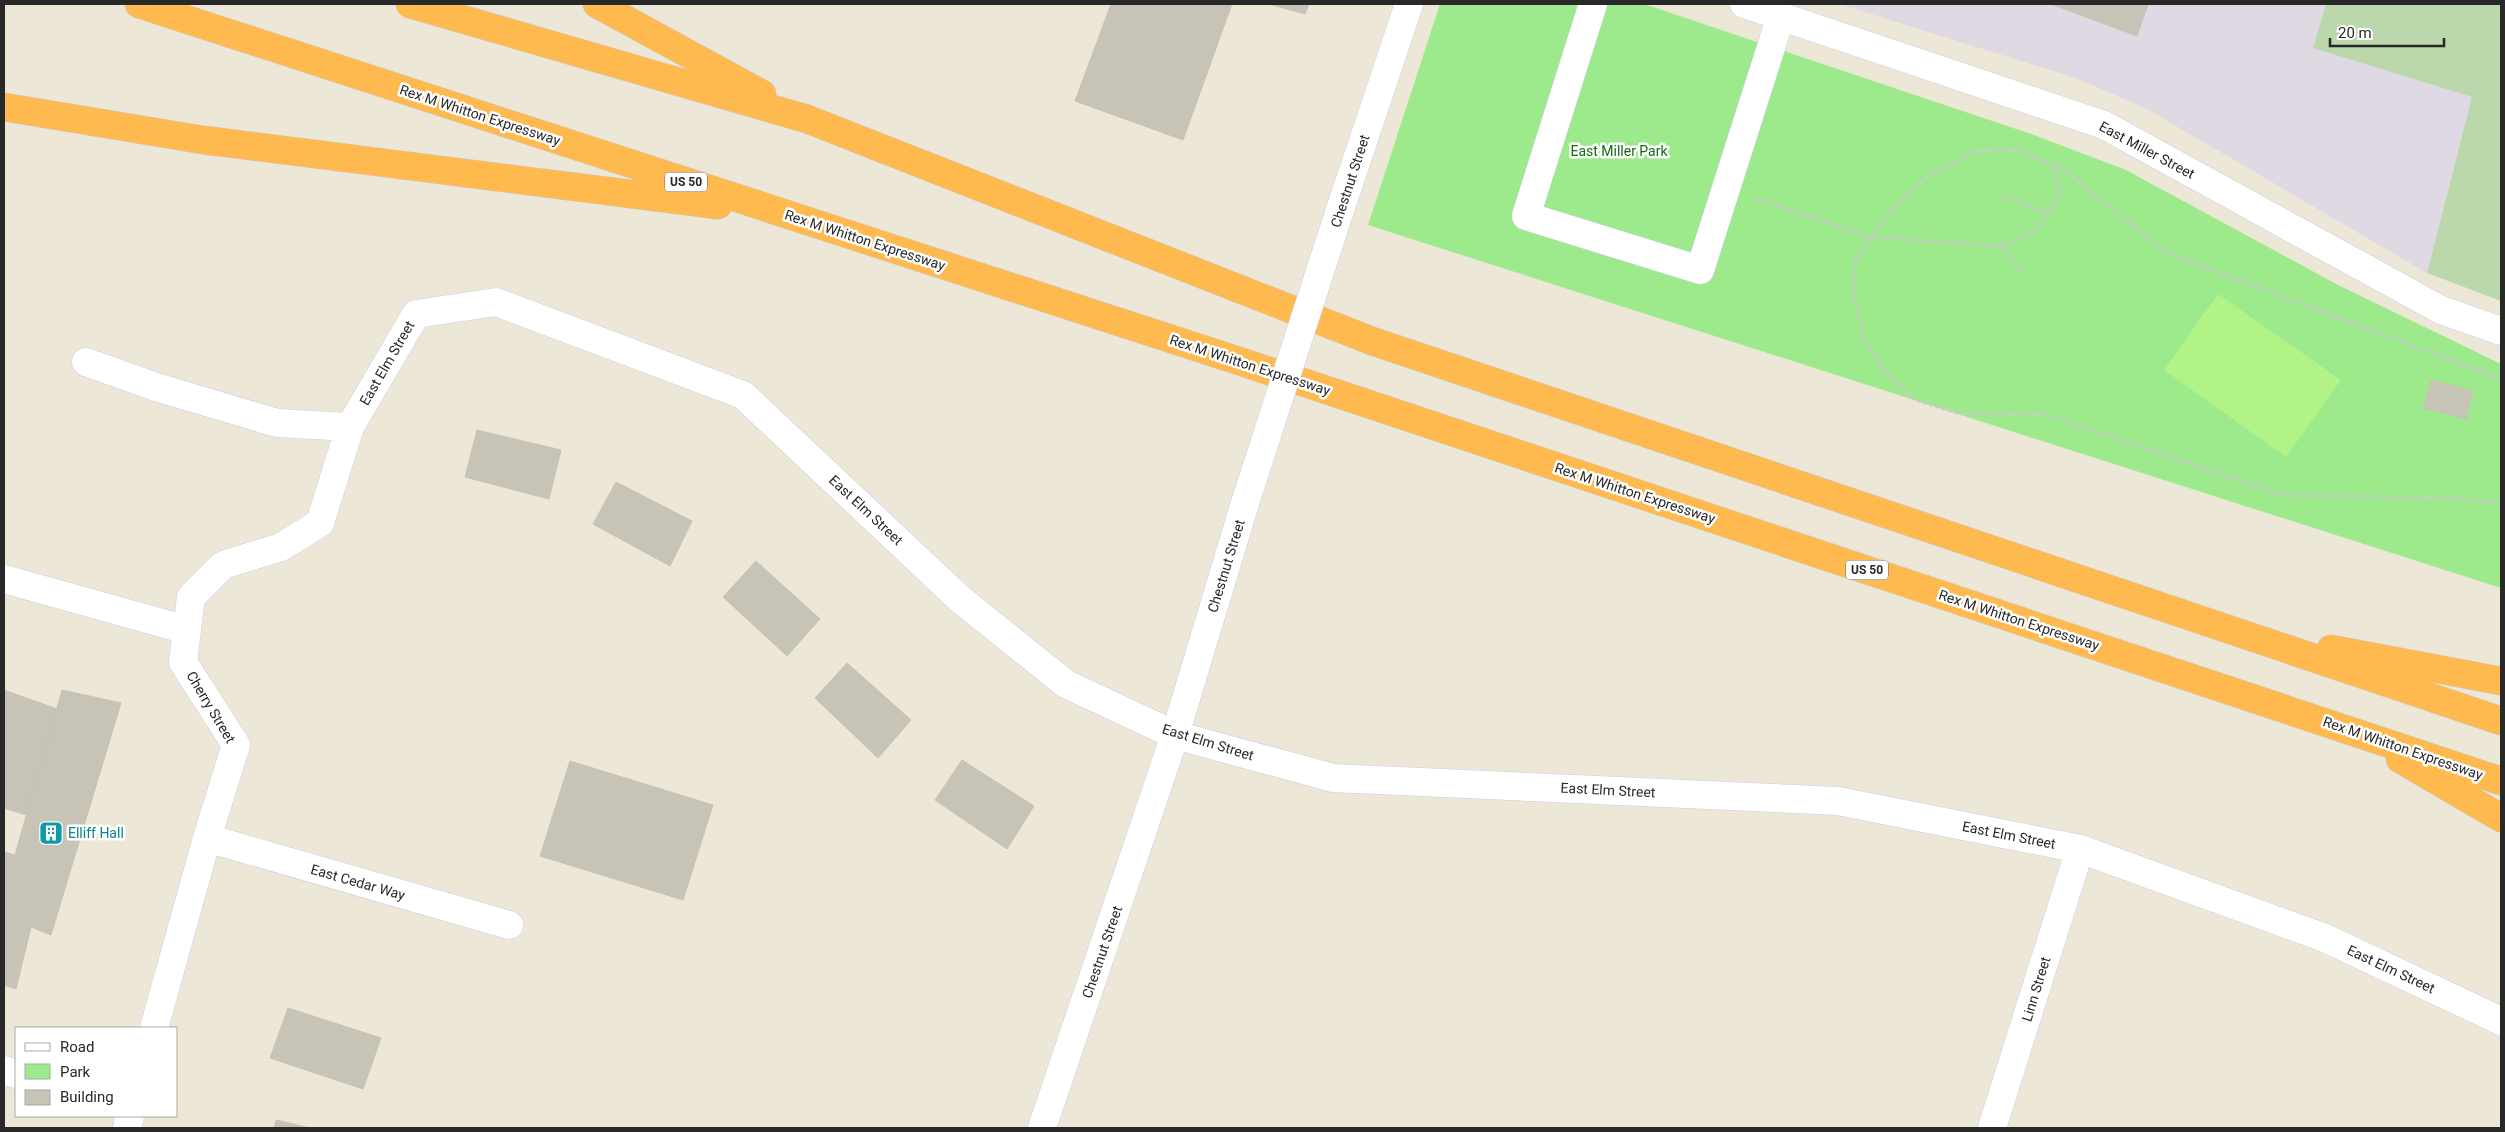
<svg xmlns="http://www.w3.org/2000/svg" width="2505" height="1132" viewBox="0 0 2505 1132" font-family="Roboto,sans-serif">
	<rect width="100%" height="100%" fill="#ece7d7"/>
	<path fill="#ded9e3" d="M1839 4H2326L2313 48 2472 97 2427 273 2147 109 2076 78Z"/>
	<path fill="#9cea8c" d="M1440 4H1644L2034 135 2126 170 2338 285 2501 364V588L1368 225Z"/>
	<path fill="#bad8ac" d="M2326 4H2501V301L2427 273 2472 97 2313 48Z"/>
	<path fill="#b2f387" d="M2218 294 2341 380 2286 457 2164 370Z"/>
	<path fill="#c7c3b7" stroke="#c7c3b1" d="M1111 4H1232L1183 140 1075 101Z
		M1269 4H1309L1305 14Z
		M2051 4H2148L2137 36Z
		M2431 380 2473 391 2466 419 2423 408Z
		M477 430 561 450 549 499 465 477Z
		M616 482 692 521 670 566 593 524Z
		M756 561 820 619 787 656 723 597Z
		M847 663 911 720 878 758 815 698Z
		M4 690 57 709 26 815 4 808Z
		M62 690 121 703 51 935 31 927 16 989 4 985V852L15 855Z
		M962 760 1034 806 1007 849 935 800Z
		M570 761 713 805 683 900 540 856Z
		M288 1008 381 1038 363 1089 270 1058Z
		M276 1120 310 1128H274Z"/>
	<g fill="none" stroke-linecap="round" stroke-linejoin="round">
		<g stroke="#cccde3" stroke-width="29">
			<path id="minor" d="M1593 4 1526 216 1700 270 1781 16
				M1744 4 2104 125 2441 310 2501 331
				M1339 213 1409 4
				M86 362 156 387 277 423 350 427 416 314 496 302 743 395 960 599 1066 684 1175 735 1333 778 1838 801 2080 849 2325 938 2501 1021
				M4 579 187 630
				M207 838 509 925
				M154 1028 207 838 236 745 183 662 191 597 223 565 281 547 320 523 350 427
				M4 1070 16 1074
				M127 1128 130 1116
				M1042 1128 1175 735 1245 503
				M1992 1128 2080 849"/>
		</g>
		<g stroke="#cbcbcb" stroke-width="29">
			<path id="highway" d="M139 4 1233 359 2501 781
				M410 4 807 119 1372 341 2501 721
				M597 4 762 94
				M4 107 203 140 718 205
				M2331 649 2501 681
				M2400 759 2501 818"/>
		</g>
		<path stroke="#cbcbcb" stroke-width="3" stroke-dasharray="4 2.5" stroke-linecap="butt" d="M2003 196 2049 213
			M1757 199 1870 237 2001 246 2023 274
			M2001 246 2036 231 2060 195 2053 165
			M2501 379 2165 252 2063 169 2017 150 1975 151 1926 178 1896 204 1856 258 1852 290 1865 340 1891 378 1915 400 1957 413 2048 415 2282 495 2444 498 2492 502 2501 506"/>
		<use href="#minor" stroke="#fff" stroke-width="28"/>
		<use href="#highway" stroke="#ffba4f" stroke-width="28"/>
		<g stroke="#cccde3" stroke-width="29" stroke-linecap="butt">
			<path id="minor-bridge" d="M1245 503 1339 213"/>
		</g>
		<use href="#minor-bridge" stroke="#fff" stroke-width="28"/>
	</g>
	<defs>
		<g id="building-square" transform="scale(1.25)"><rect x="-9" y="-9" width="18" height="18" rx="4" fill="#0f9aa8" stroke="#fff"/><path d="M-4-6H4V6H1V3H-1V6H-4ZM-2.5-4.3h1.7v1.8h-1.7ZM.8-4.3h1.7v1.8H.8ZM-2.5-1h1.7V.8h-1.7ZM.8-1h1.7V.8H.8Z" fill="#fff"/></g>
	</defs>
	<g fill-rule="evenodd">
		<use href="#building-square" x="51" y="833"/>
	</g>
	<g text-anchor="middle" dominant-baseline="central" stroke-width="5" stroke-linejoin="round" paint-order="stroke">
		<g fill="#fff" stroke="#686868" stroke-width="1">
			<rect x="665" y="172.5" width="42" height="19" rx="4"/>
			<rect x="1846" y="560.5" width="42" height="19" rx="4"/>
		</g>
		<g font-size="12" font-weight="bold" fill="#282828">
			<text x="686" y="182">US 50</text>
			<text x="1867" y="570">US 50</text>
		</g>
		<g font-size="14" fill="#282828" stroke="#fff">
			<text transform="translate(480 115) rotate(18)">Rex M Whitton Expressway</text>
			<text transform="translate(2147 150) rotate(28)">East Miller Street</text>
			<text transform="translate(1350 181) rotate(-72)">Chestnut Street</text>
			<text transform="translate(865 240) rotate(18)">Rex M Whitton Expressway</text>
			<text transform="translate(387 363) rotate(-60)">East Elm Street</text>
			<text transform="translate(1250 365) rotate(18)">Rex M Whitton Expressway</text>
			<text transform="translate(1635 493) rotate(18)">Rex M Whitton Expressway</text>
			<text transform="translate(866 510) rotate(43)">East Elm Street</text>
			<text transform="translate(1226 566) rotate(-73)">Chestnut Street</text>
			<text transform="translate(2019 620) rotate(18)">Rex M Whitton Expressway</text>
			<text transform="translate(211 707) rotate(59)">Cherry Street</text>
			<text transform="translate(1208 742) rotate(17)">East Elm Street</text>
			<text transform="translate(2403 748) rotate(19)">Rex M Whitton Expressway</text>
			<text transform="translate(1608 790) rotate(3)">East Elm Street</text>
			<text transform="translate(2009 835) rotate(11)">East Elm Street</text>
			<text transform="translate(358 882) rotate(16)">East Cedar Way</text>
			<text transform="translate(1102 952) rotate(-71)">Chestnut Street</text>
			<text transform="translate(2391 969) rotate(25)">East Elm Street</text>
			<text transform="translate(2036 989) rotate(-73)">Linn Street</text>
		</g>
		<g font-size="14" fill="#146b11" stroke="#fff">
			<text x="1619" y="151">East Miller Park</text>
		</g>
		<g font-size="14" fill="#0d838f" stroke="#fff" text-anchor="start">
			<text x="68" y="833">Elliff Hall</text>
		</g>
	</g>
	<rect width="2505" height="1132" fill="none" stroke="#282828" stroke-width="10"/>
	<rect x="15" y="1027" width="162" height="90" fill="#ffffff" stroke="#a9a9a9"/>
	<rect x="25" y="1043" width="25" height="8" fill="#ffffff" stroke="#a9a9a9"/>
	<text x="60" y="1052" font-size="15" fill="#282828">Road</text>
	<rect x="25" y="1064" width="25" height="15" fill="#9cea8c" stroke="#a9a9a9"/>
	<text x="60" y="1077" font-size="15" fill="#282828">Park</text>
	<rect x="25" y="1090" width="25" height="15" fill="#c7c3b7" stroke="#a9a9a9"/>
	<text x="60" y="1102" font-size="15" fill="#282828">Building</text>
	<path d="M2330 38v8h114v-8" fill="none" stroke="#282828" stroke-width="2.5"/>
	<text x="2338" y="38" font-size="15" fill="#282828" stroke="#ffffff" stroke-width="4" paint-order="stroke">20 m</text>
</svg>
